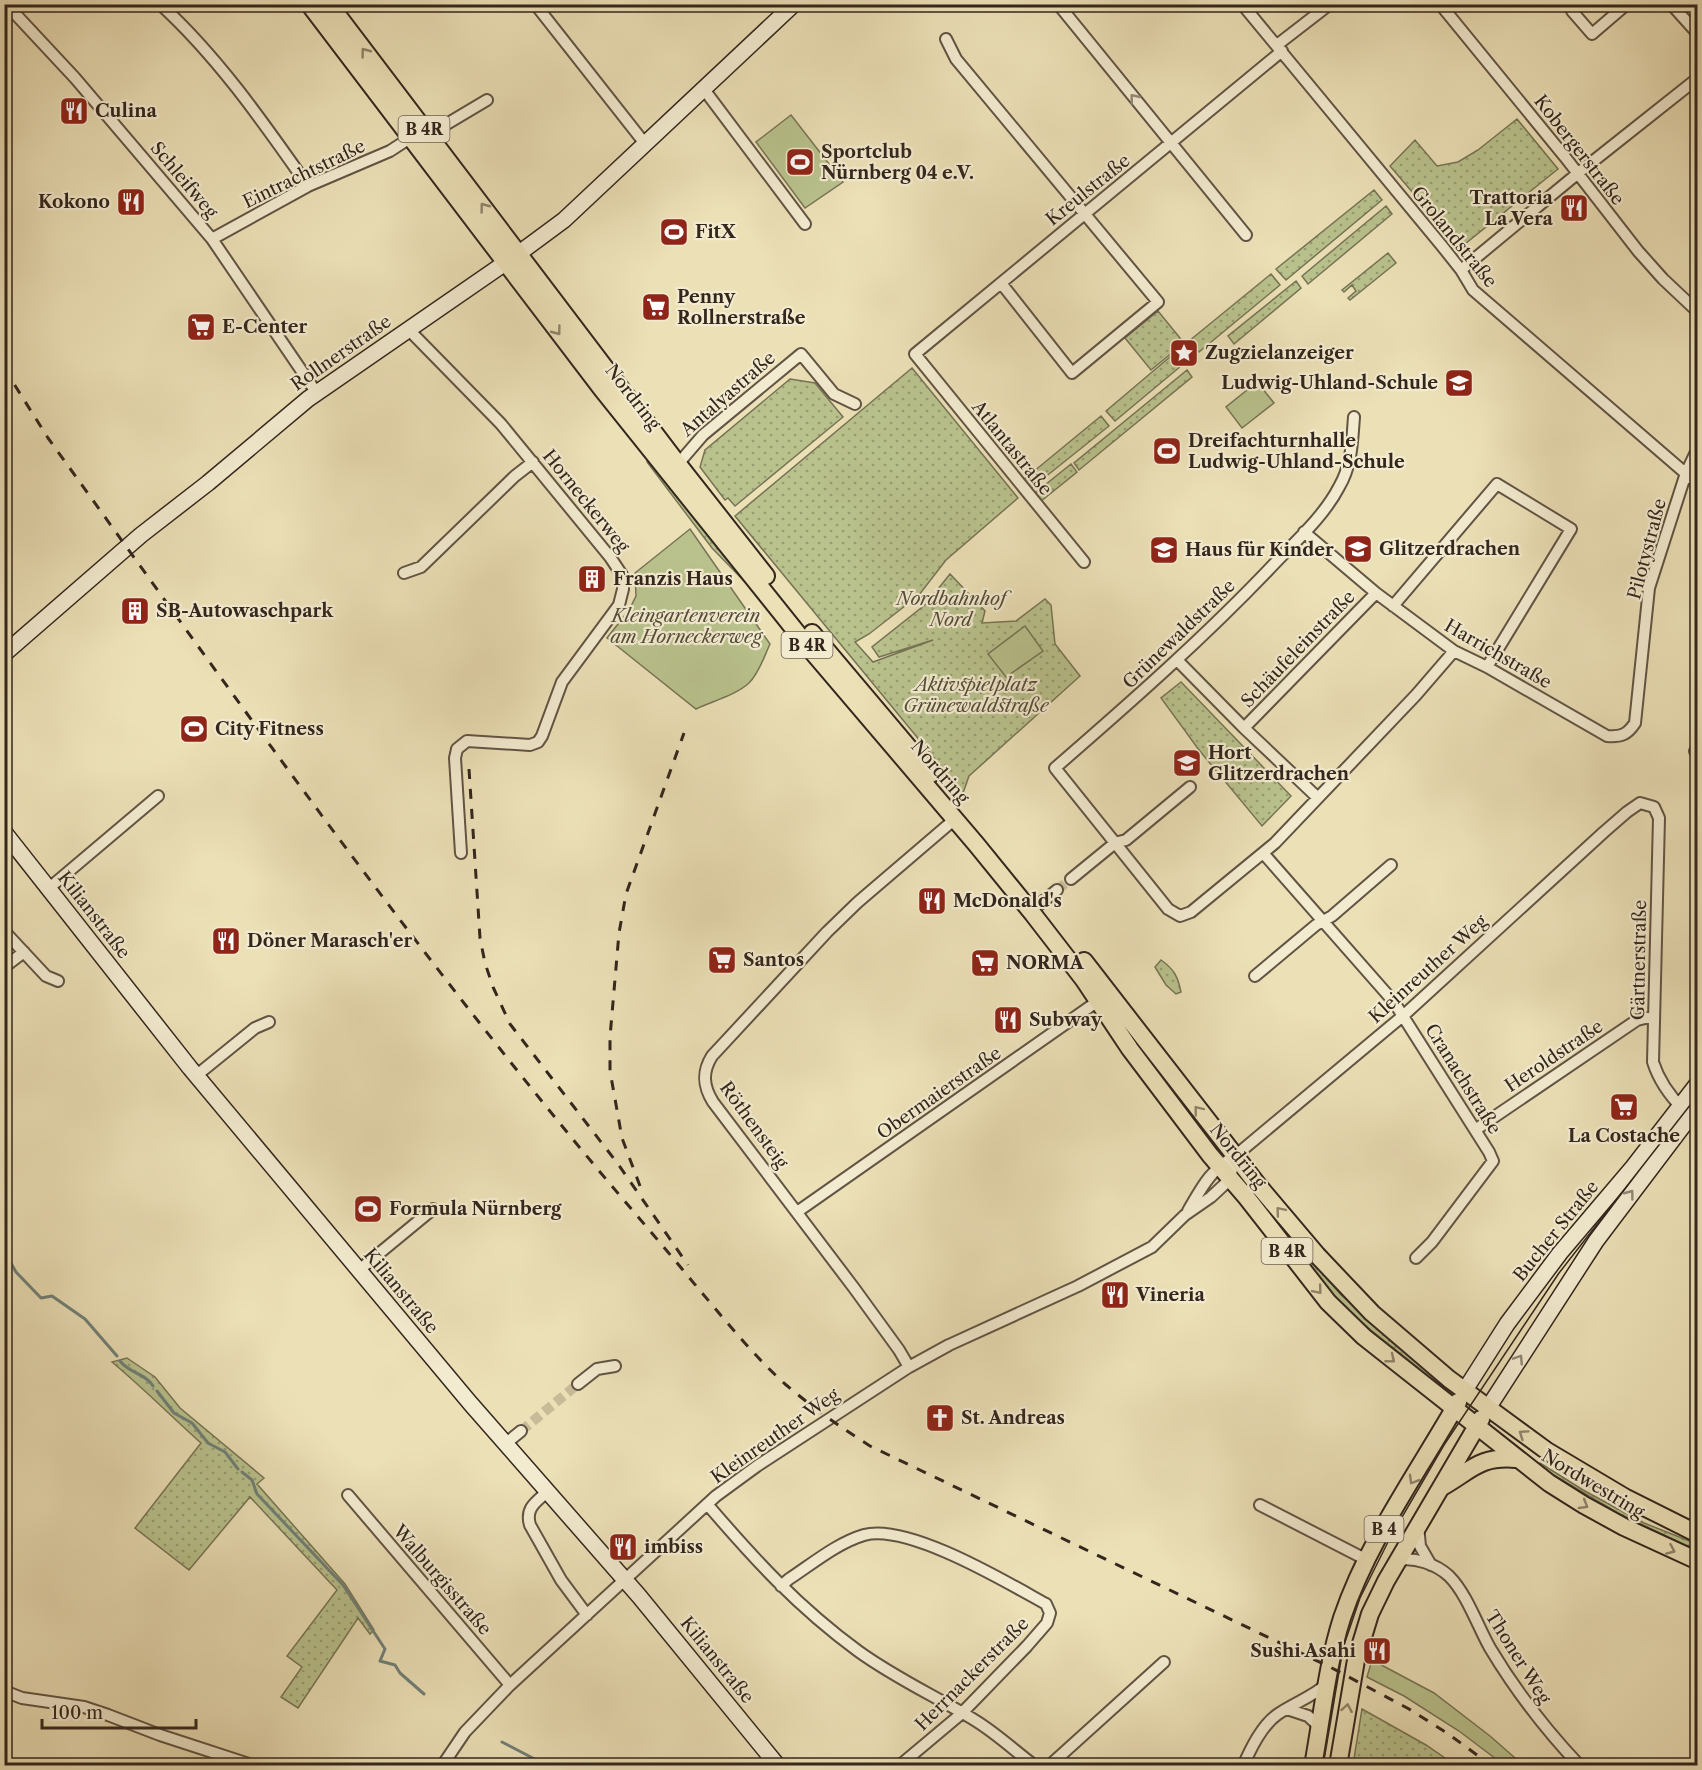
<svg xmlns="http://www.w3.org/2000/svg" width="1702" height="1770" viewBox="0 0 1702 1770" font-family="'Libre Caslon Text',serif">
	<defs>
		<pattern id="grass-dots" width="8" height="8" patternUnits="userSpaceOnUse" patternTransform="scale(1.5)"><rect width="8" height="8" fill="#b9c28d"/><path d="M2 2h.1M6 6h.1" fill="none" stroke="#979d73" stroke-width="1.8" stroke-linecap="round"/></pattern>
	</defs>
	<rect width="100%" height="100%" fill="#ece0b7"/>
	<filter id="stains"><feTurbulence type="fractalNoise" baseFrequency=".00333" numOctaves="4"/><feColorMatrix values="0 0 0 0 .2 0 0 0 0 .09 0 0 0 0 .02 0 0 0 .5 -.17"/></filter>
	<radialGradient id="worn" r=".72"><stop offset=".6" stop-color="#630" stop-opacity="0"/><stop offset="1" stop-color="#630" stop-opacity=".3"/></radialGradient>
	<path fill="url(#grass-dots)" stroke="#767455" stroke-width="1.5" d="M1517 119 1558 169 1460 248 1390 166 1415 140 1437 166 1458 162 1478 150Z
		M1374 190 1382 200 1286 280 1276 269Z
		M1386 206 1392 214 1308 284 1302 276Z
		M1388 253 1396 263 1350 300 1348 298 1356 291 1352 285 1344 292 1342 290Z
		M1271 274 1280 285 1199 352 1189 341Z
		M1296 281 1301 288 1234 344 1228 336Z
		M1158 311 1184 343 1151 370 1125 338Z
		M1184 345 1193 356 1115 421 1106 411Z
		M912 368 1018 498 946 560 919 595 869 634 855 642 873 662 933 640 879 657 872 647 926 604 950 574 985 611 982 623 1016 621 1045 599 1051 605 1055 644 1080 676 969 776 963 793 735 516Z
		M1187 370 1192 377 1079 470 1074 463Z
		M790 379 815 383 843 417 735 506 728 498 725 500 700 467 705 450Z
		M1101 416 1109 426 1029 490 1022 481Z
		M651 459 753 586 748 585 712 548 647 462Z
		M1071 464 1077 472 1040 502 1034 494Z
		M1181 682 1291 796 1262 826 1199 750 1161 698Z
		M1161 960C1174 969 1178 977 1181 992L1176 994 1166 985 1155 967Z
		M1261 1202 1341 1295 1444 1379 1440 1385 1362 1323 1333 1297 1258 1205Z
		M127 1358 155 1377 180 1408 264 1478 257 1484 345 1584 374 1630 370 1634 358 1618 298 1708 281 1697 302 1667 287 1656 337 1590 250 1497 189 1570 135 1528 201 1443C171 1416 143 1388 112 1362Z
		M1540 1463 1583 1490 1644 1523 1697 1544V1551L1618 1513 1538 1466Z
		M1362 1709 1426 1745 1455 1765H1353Z"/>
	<path fill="#b9c28d" stroke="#767455" stroke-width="1.5" d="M791 115 843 182 805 208 756 142Z
		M1257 382 1274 403 1242 428 1226 407Z
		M690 529 770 644C764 657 759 673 749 683 736 695 713 701 696 709L607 638 629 610 636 596 635 573Z
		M1025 626 1043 651 1006 677 988 654Z
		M1372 1660 1434 1693 1490 1736 1523 1765H1504L1459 1731 1404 1696 1367 1677Z"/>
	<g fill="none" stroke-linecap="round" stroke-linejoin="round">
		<path stroke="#708078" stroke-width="3" d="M4 1251 16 1272 41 1298 52 1296 85 1319 117 1356
			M120 1361C129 1373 146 1374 153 1386
			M157 1391 174 1413 192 1423 208 1443 225 1452 238 1469
			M242 1472 252 1480 257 1494 343 1585 385 1649 380 1661 395 1665 400 1673 424 1694
			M502 1742 548 1766"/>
		<path stroke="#c7bb98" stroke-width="10" stroke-dasharray="10 5" stroke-linecap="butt" d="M1057 890 1071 879
			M521 1431 578 1384"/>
		<g stroke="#615444" stroke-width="14">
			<path id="street" d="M6 4 75 78 212 239 316 392
				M160 4C218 57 263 122 308 186
				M535 4 646 145
				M1058 4 1246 235
				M1242 4 1442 246 1461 270 1473 290 1698 484
				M1440 4 1565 157 1638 251 1663 279 1698 312
				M1573 4 1572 11 1592 34 1627 4
				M1671 4 1698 34
				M946 39 956 59 1158 302 1072 373 1001 283
				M1277 45 1330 4
				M703 88 805 224
				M430 137 445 125 487 100
				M212 239 308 186 390 151 410 138
				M1461 270 1577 174 1698 78
				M409 330 501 424 610 557 622 575 623 581V589L619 605 562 682 542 736 538 742 530 745 467 741 457 749 455 758 461 853
				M1354 417C1352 442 1352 465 1339 487 1324 516 1297 540 1275 563 1206 636 1131 702 1055 768L1168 909 1180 916 1191 912 1275 843 1416 695 1454 651
				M678 464 703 435 801 354 834 394 855 404
				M1304 532 1376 593 1454 651 1487 667 1607 736C1621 737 1627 735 1635 723L1649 588 1686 473 1698 448
				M1084 562 915 354 1282 51
				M404 573 421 567 515 476 533 462
				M1393 606 1497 484 1571 529 1487 667
				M1177 660 1244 728 1318 798
				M1244 728 1376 593
				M1698 749 1695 751 1698 752
				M1263 853 1394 1002 1489 1152 1493 1161 1432 1242 1416 1258
				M1071 879 1115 843 1126 840 1190 787
				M48 889 158 796
				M1040 904 1057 890
				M4 931 46 976 58 981
				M4 963 7 965 24 952
				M1255 976 1316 925 1332 916 1391 865
				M197 1075 255 1028 269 1022
				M1475 1130 1637 1020 1654 1016
				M1188 1211C1202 1187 1210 1170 1235 1156L1404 1015 1604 832 1627 812 1640 803 1654 807 1659 818 1653 1062C1659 1081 1669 1095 1683 1109
				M797 1212 1098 1001
				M359 1270 433 1209
				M909 1367 899 1350 854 1288 713 1102C703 1086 702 1072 712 1056L827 932 858 902 955 819
				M578 1384 597 1369 615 1366
				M505 1444 521 1431
				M547 1492C536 1502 525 1508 530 1525L561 1580 587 1615
				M348 1495 510 1685
				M707 1504C755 1560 798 1607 858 1651 895 1678 937 1697 976 1721 997 1734 1015 1751 1035 1766
				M1260 1505 1367 1560
				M1418 1526 1420 1546 1431 1565
				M1398 1560C1415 1557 1436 1564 1449 1576 1467 1594 1478 1627 1490 1648 1517 1693 1545 1729 1580 1766
				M781 1586 789 1579C812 1564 837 1543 864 1535 908 1523 1006 1582 1046 1604L1050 1613 1047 1623 1027 1646 961 1714 899 1766
				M4 1691 22 1698 84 1707 108 1715 160 1735 255 1766
				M1287 1709 1308 1716 1320 1727
				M442 1766 465 1732 510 1685 716 1496 757 1466 909 1367 949 1345 1078 1286 1152 1247 1185 1215 1211 1197 1226 1183 1230 1178 1235 1156
				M1049 1766 1164 1662
				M1243 1766C1251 1748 1262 1725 1278 1714 1294 1703 1312 1697 1327 1684"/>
		</g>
		<g stroke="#33261d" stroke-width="18">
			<path id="secondary" d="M4 654 141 535 208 483 308 399 518 254 564 220 794 4
				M4 832 190 1068 470 1403 639 1596 778 1766
				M1465 1390 1507 1324 1560 1253 1633 1167 1698 1083
				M1488 1408 1596 1241 1698 1106"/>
		</g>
		<g stroke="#33261d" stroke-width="20">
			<path id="primary" d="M309 4 601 388 810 649 976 844 1033 914 1084 980 1130 1049 1210 1155 1247 1198 1328 1302 1364 1337 1549 1483 1584 1505 1624 1527 1698 1561
				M329 4 678 464 766 576
				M812 633 931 774
				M1084 961 1257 1184 1317 1255 1372 1313 1449 1379 1547 1451 1626 1498 1698 1534
				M1442 1487C1472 1470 1479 1456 1516 1459
				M1313 1766C1322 1717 1327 1665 1342 1618 1368 1541 1418 1472 1458 1402
				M1338 1766 1356 1660 1370 1614 1386 1581 1481 1419"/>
		</g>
		<use href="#street" stroke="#f3ebd0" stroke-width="10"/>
		<use href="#secondary" stroke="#f3ebd0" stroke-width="15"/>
		<use href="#primary" stroke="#ece0b7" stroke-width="16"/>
		<path stroke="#33261d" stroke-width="1.5" d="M1323 1766 1343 1648 1360 1598 1391 1536 1444 1445 1559 1273 1698 1095"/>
		<path stroke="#33261d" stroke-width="3" stroke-dasharray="10 10" stroke-linecap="butt" d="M4 368 48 438C227 686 404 937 600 1172 632 1210 665 1248 697 1287 725 1320 753 1355 785 1384 812 1407 840 1427 870 1446L1330 1667 1409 1709 1447 1733 1492 1766
			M469 769 480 938 485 963 493 987 510 1024 618 1164 688 1265
			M640 1186 622 1138 610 1071V1037L619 933 626 894 684 733"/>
	</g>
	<defs><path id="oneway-chevron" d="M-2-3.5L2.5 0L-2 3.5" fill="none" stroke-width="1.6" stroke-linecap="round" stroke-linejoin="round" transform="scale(1.5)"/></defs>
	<g stroke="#90836a">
		<use href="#oneway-chevron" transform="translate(365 52) rotate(-127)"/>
		<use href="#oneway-chevron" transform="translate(484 207) rotate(-127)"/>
		<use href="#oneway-chevron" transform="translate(557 331) rotate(53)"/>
		<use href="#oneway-chevron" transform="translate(1198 1110) rotate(-128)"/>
		<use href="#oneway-chevron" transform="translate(1280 1211) rotate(-130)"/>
		<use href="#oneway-chevron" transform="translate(1318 1290) rotate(50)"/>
		<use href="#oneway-chevron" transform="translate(1391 1359) rotate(39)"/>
		<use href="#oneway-chevron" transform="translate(1523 1434) rotate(-145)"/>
		<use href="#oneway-chevron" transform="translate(1413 1480) rotate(120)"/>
		<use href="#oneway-chevron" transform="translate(1584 1505) rotate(31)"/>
		<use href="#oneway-chevron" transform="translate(1671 1550) rotate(24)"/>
		<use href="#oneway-chevron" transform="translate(1347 1708) rotate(-80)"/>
	</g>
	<g stroke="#938876">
		<use href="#oneway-chevron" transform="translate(1134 98) rotate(-129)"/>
		<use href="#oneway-chevron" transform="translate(1630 1194) rotate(-53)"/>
		<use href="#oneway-chevron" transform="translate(1519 1359) rotate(-57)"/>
	</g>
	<defs>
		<g id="restaurant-square" transform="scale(1.5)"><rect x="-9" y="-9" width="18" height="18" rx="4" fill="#8f2418" stroke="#f3ebd0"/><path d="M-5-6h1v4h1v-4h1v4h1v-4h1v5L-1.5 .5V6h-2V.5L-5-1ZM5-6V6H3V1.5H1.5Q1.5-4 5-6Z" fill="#fff"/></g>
		<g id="stadium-square" transform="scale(1.5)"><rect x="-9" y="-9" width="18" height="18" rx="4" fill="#8f2418" stroke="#f3ebd0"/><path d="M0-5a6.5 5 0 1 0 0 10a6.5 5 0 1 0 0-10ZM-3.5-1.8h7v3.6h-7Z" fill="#fff"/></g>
		<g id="supermarket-square" transform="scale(1.5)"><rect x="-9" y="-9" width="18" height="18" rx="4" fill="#8f2418" stroke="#f3ebd0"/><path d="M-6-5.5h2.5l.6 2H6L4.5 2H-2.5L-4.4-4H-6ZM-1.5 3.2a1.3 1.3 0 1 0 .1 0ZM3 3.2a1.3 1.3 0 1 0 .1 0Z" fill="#fff"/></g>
		<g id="sight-square" transform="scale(1.5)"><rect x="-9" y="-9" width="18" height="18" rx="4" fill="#8f2418" stroke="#f3ebd0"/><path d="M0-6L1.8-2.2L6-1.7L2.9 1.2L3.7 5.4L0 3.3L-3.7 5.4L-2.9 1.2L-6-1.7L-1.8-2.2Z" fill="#fff"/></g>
		<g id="school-square" transform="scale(1.5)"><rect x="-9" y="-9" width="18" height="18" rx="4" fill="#8f2418" stroke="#f3ebd0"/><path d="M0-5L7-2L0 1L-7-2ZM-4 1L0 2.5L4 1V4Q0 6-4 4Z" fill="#fff"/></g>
		<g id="building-square" transform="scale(1.5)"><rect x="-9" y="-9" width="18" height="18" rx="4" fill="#8f2418" stroke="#f3ebd0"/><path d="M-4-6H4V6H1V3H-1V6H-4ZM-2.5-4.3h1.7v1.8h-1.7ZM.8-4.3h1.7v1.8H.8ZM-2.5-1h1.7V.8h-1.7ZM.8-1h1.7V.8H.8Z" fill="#fff"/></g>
		<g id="church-square" transform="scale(1.5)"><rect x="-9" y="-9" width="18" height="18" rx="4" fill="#8f2418" stroke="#f3ebd0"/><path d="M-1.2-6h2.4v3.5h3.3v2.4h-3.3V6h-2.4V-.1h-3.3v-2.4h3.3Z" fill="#fff"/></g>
	</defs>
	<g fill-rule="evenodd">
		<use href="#restaurant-square" x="74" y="111"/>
		<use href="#stadium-square" x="800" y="162"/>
		<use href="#restaurant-square" x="131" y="202"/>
		<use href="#restaurant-square" x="1574" y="208"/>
		<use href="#stadium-square" x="674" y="232"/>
		<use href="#supermarket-square" x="656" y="307"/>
		<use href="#supermarket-square" x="201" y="327"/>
		<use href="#sight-square" x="1184" y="353"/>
		<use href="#school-square" x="1459" y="383"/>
		<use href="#stadium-square" x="1167" y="451"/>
		<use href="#school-square" x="1358" y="549"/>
		<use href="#school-square" x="1164" y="550"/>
		<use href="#building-square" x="592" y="579"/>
		<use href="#building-square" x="135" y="611"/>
		<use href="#stadium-square" x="194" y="729"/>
		<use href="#school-square" x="1187" y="763"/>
		<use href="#restaurant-square" x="932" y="901"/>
		<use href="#restaurant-square" x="226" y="941"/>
		<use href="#supermarket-square" x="722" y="960"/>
		<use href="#supermarket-square" x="985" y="963"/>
		<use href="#restaurant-square" x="1008" y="1020"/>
		<use href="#supermarket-square" x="1624" y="1107"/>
		<use href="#stadium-square" x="368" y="1209"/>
		<use href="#restaurant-square" x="1115" y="1295"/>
		<use href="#church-square" x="940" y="1418"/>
		<use href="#restaurant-square" x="623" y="1547"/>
		<use href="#restaurant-square" x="1377" y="1651"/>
	</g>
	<g text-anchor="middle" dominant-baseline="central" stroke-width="4.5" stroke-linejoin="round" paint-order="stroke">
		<g fill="#f3ebd0" stroke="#6d6153" stroke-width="1.5">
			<rect x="398.5" y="116" width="51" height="26" rx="4.5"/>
			<rect x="781.5" y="632" width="51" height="26" rx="4.5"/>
			<rect x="1261.5" y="1238" width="51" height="26" rx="4.5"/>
			<rect x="1364.5" y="1516" width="39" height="26" rx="4.5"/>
		</g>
		<g font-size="16" font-weight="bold" fill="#33261d">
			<text x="424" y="129">B 4R</text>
			<text x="807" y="645">B 4R</text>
			<text x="1287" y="1251">B 4R</text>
			<text x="1384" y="1529">B 4</text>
		</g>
		<g font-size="18" font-weight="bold" fill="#33261d" stroke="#f3ebd0" text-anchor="start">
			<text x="95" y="111">Culina</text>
			<text x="821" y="152">Sportclub<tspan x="821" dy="21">Nürnberg 04 e.V.</tspan></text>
			<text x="1553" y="198" text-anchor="end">Trattoria<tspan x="1553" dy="21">La Vera</tspan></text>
			<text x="110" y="202" text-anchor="end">Kokono</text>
			<text x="695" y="232">FitX</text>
			<text x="677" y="297">Penny<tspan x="677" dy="21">Rollnerstraße</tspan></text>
			<text x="222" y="327">E-Center</text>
			<text x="1205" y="353">Zugzielanzeiger</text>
			<text x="1438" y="383" text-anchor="end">Ludwig-Uhland-Schule</text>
			<text x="1188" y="441">Dreifachturnhalle<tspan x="1188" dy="21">Ludwig-Uhland-Schule</tspan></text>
			<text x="1379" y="549">Glitzerdrachen</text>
			<text x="1185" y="550">Haus für Kinder</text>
			<text x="613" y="579">Franzis Haus</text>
			<text x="156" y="611">SB-Autowaschpark</text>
			<text x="215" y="729">City Fitness</text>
			<text x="1208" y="753">Hort<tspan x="1208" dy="21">Glitzerdrachen</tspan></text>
			<text x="953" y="901">McDonald's</text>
			<text x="247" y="941">Döner Marasch'er</text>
			<text x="743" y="960">Santos</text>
			<text x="1006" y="963">NORMA</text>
			<text x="1029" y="1020">Subway</text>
			<text x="1624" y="1136" text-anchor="middle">La Costache</text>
			<text x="389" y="1209">Formula Nürnberg</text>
			<text x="1136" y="1295">Vineria</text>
			<text x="961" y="1418">St. Andreas</text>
			<text x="644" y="1547">imbiss</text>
			<text x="1356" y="1651" text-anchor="end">Sushi Asahi</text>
		</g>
		<g font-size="18" fill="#33261d" stroke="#f3ebd0">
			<text transform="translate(1579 150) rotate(52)">Kobergerstraße</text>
			<text transform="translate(304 174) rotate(-26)">Eintrachtstraße</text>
			<text transform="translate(184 180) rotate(50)">Schleifweg</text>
			<text transform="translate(1088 190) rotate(-39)">Kreulstraße</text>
			<text transform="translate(1454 237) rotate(51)">Grolandstraße</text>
			<text transform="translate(341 353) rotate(-35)">Rollnerstraße</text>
			<text transform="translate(728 394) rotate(-41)">Antalyastraße</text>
			<text transform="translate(633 397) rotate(52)">Nordring</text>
			<text transform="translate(1012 448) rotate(51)">Atlantastraße</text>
			<text transform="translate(586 501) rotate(51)">Horneckerweg</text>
			<text transform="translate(1647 549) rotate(-75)">Pilotystraße</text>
			<text transform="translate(1179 634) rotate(-44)">Grünewaldstraße</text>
			<text transform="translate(1298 649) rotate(-46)">Schäufeleinstraße</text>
			<text transform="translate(1498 654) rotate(30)">Harrichstraße</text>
			<text transform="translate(940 772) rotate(49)">Nordring</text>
			<text transform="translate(94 915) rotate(52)">Kilianstraße</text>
			<text transform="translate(1639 960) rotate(-89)">Gärtnerstraße</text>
			<text transform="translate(1428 969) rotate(-42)">Kleinreuther Weg</text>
			<text transform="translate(1554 1056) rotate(-34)">Heroldstraße</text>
			<text transform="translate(1463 1079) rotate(58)">Cranachstraße</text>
			<text transform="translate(939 1093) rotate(-35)">Obermaierstraße</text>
			<text transform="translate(754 1125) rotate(54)">Röthensteig</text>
			<text transform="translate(1238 1156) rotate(51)">Nordring</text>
			<text transform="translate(1556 1231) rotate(-51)">Bucher Straße</text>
			<text transform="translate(401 1291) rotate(50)">Kilianstraße</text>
			<text transform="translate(775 1436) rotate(-35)">Kleinreuther Weg</text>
			<text transform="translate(1593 1484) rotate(31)">Nordwestring</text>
			<text transform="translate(442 1580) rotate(49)">Walburgisstraße</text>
			<text transform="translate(1518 1657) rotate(58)">Thoner Weg</text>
			<text transform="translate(717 1660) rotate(51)">Kilianstraße</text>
			<text transform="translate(972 1674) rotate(-45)">Herrnackerstraße</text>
		</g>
		<g font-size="18" font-style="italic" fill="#544d39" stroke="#f3ebd0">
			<text x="951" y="599">Nordbahnhof<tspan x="951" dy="21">Nord</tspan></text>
			<text x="686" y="616">Kleingartenverein<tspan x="686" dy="21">am Horneckerweg</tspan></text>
			<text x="976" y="685">Aktivspielplatz<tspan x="976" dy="21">Grünewaldstraße</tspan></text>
		</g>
	</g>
	<rect width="1702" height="1770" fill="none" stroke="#ece0b7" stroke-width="24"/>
	<rect x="6" y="6" width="1690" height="1758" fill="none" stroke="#33261d" stroke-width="3"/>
	<rect x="12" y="12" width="1678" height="1746" fill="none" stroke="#33261d" stroke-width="1.5"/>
	<path d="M42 1719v9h154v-9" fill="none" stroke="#33261d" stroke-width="3"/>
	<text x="51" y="1719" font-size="18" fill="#33261d" stroke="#f3ebd0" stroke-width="4.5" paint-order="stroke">100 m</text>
	<rect width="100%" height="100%" filter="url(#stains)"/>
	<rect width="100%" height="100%" fill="url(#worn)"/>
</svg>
